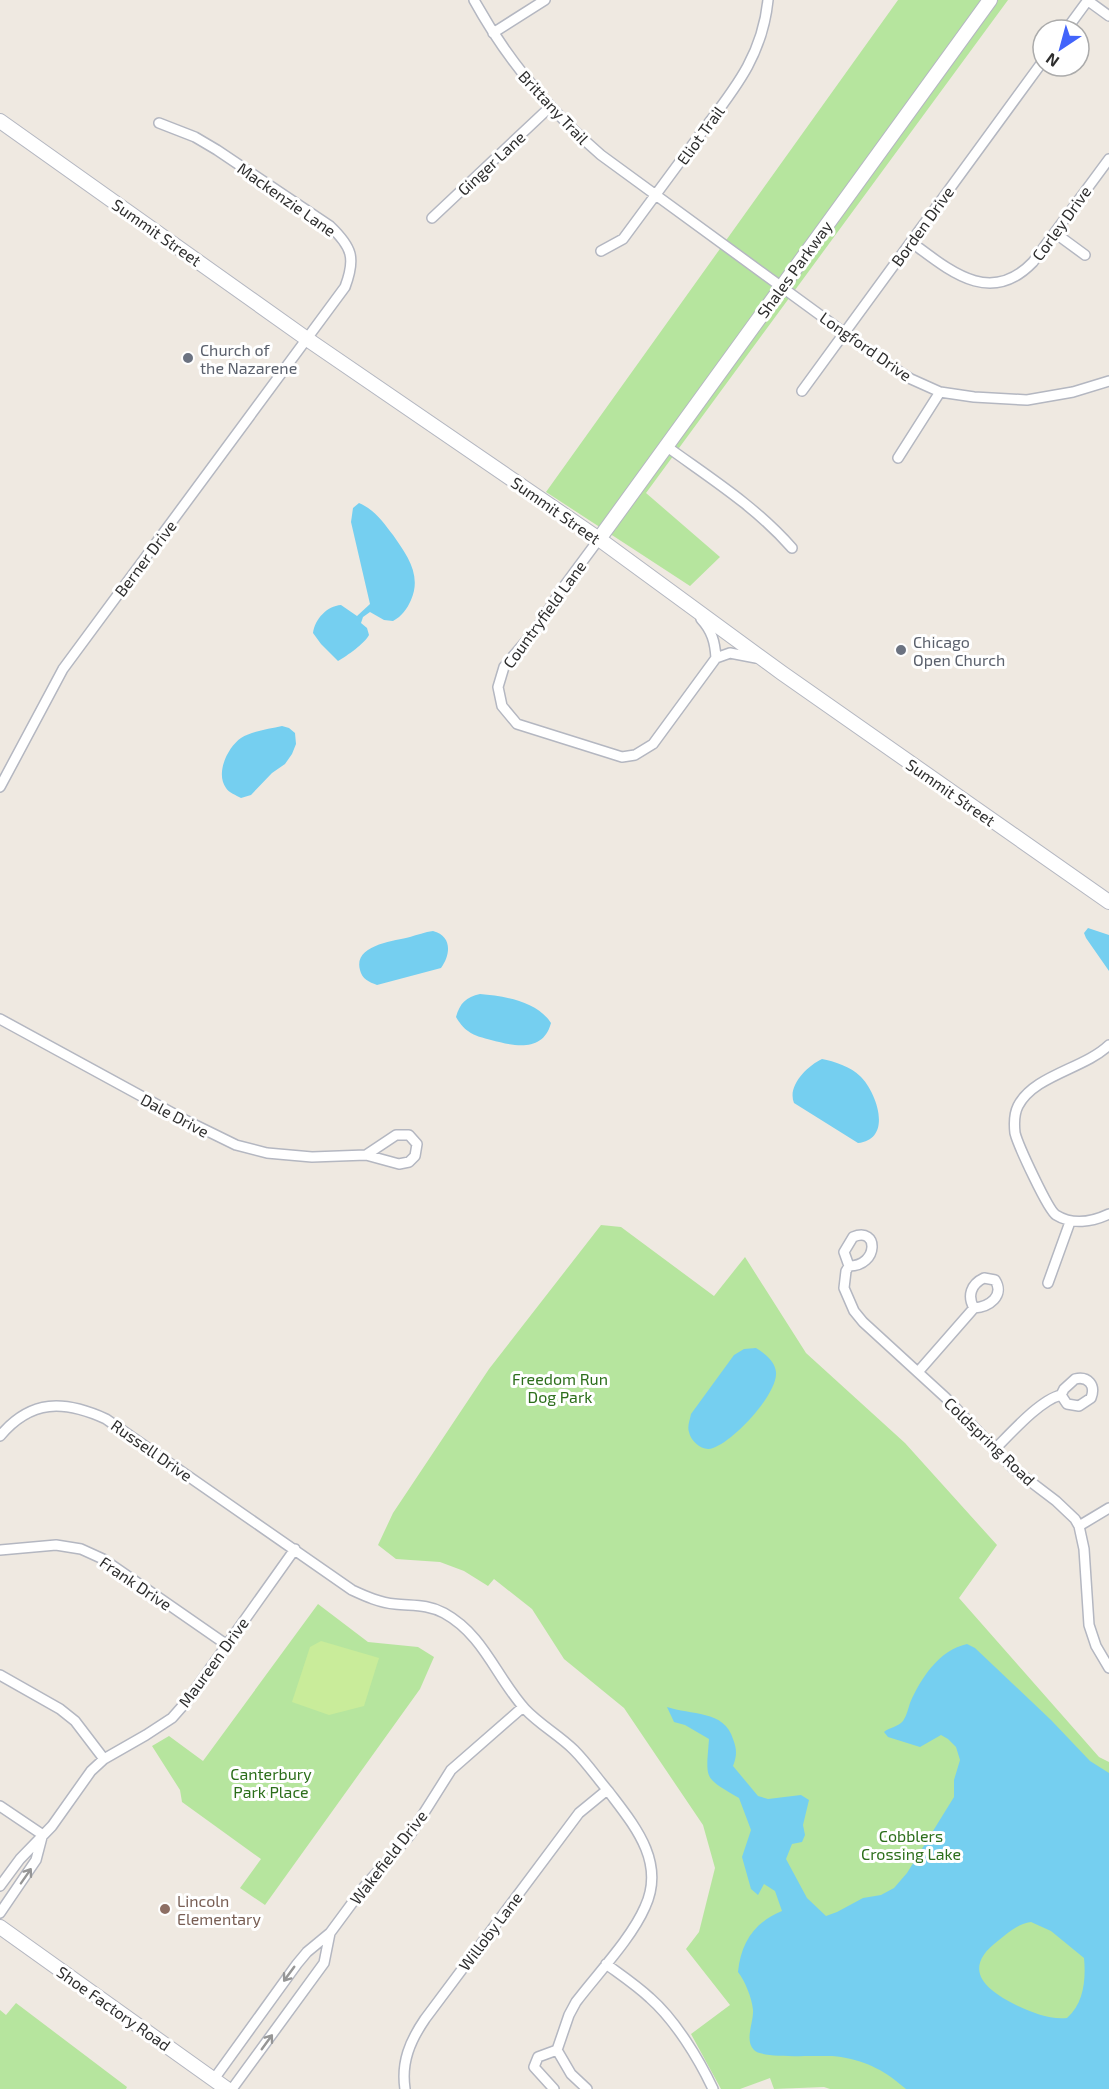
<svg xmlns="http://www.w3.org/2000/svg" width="1109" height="2089" viewBox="0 0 1109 2089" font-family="'Exo 2',sans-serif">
	<rect width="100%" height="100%" fill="#efe9e1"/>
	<path fill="#b6e59e" d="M898 0H1008L646 493 720 557 690 586 546 492Z
		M601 1225 621 1227 714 1296 745 1257 806 1353 905 1443 997 1545 959 1598 1099 1757 1109 1762V2089H830L824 2087 774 2089 770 2078 740 2089H721L691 2034 730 2005 686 1949 699 1932 715 1868 703 1825 624 1708 564 1659 532 1609 494 1579 488 1586 464 1571 440 1562 396 1559 378 1545 393 1513 489 1369Z
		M318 1604 368 1642 418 1647 434 1657 420 1689 265 1905 240 1888 261 1859 182 1802 180 1790 152 1746 169 1736 203 1761Z
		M16 2003 127 2087 126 2089H0V2010L6 2015Z"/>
	<path fill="#c9ec9a" d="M321 1641 379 1658 364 1706 329 1715 292 1702 310 1647Z"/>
	<path fill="#75cff0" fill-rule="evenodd" d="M359 503C375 510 383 522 393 535 407 555 422 575 411 600 407 609 402 616 393 621L384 620 370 612 363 617 361 623 367 628 369 635C365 643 347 656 338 661L321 644 313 633C315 619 327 606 341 605L357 616 370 604 351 522 353 508Z
		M282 726 289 728 295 733 296 744 292 754 285 764 272 773 251 795 241 798C236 795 229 793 226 788 215 773 228 747 241 738 252 731 269 729 282 726Z
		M1088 928 1109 935V971L1086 938 1084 933Z
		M433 931C452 936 451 954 441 968L377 985C369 982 362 979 360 970 353 945 394 941 410 937 417 935 425 932 433 931Z
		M480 994C504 996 537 1001 551 1023 543 1053 514 1046 491 1040 484 1038 474 1036 468 1031 463 1028 459 1022 456 1017 460 1003 466 997 480 994Z
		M822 1059C834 1061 851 1067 860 1076 876 1091 894 1139 858 1143L794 1103C787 1086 807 1066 822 1059Z
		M756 1348C764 1353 775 1361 776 1372 778 1394 733 1442 713 1448 703 1452 691 1442 689 1432 687 1426 690 1420 691 1414L734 1355 744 1349Z
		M967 1644 975 1648 1051 1720 1090 1761 1109 1773V2089H906C885 2071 869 2062 841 2057 824 2054 763 2060 754 2050 744 2040 754 2022 753 2010 752 1998 745 1981 738 1972 741 1942 755 1922 782 1911L775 1891 764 1884 758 1895 751 1889 742 1857 751 1830 739 1798C703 1777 706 1780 709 1739L685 1725 674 1722 667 1707C690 1715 725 1710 733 1739 737 1750 737 1755 733 1766L758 1796 768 1799 801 1795 809 1800 803 1825 805 1835 802 1842 792 1844 786 1859 807 1898 826 1916 837 1912 863 1898 881 1895 894 1888 907 1873 954 1797V1780L960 1760 956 1747 948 1739 941 1735 920 1747 888 1737 884 1732C890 1727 898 1727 903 1721 907 1715 908 1709 910 1703 921 1678 939 1650 967 1644ZM1031 1922 1051 1931 1084 1958C1086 1979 1084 2003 1067 2018 1051 2020 1033 2013 1018 2006 985 1990 960 1969 999 1940 1009 1932 1018 1924 1031 1922Z"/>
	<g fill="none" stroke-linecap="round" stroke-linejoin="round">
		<g stroke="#b4b7c1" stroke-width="12">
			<path id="street" d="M474 0C507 60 549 110 601 155L883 361 911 379 940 392 974 397 1027 400 1073 392 1109 381
				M1087 0 1109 16
				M1066 30 1088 0
				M493 33 545 0
				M432 218 550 107
				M1055 233 1085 255
				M911 242C949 270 990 307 1033 262L1109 159
				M601 251 623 239C647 206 672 173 696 140 730 94 762 60 768 0
				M802 391 1043 61
				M666 446C710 478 755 506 792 548
				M898 458 940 392
				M599 539 562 589 537 628 504 667 498 687 502 706 517 724 622 757 635 755 653 744 716 658
				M701 619C712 631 715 642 716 658L730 653 756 658
				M0 787 63 669 345 287C356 258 352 247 330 226L217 150 195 137 159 123
				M0 1019 187 1121 236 1145 267 1153 312 1157 366 1155 399 1164 409 1162 415 1156 417 1144 409 1135H396L366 1155
				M1109 1045C1084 1069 1034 1075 1018 1106 1014 1114 1014 1124 1015 1133 1018 1145 1048 1210 1056 1215 1072 1225 1092 1222 1109 1214
				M849 1266C879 1266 879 1226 853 1237L844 1252 849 1266 846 1271 844 1288 854 1311 863 1322 946 1398 1014 1469 1056 1501 1075 1519 1079 1526 1084 1549 1089 1625 1096 1646 1109 1668
				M1048 1283 1070 1222
				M918 1372 974 1308C989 1307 1005 1296 995 1280L984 1278C971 1284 967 1296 974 1308
				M0 1436C31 1399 64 1400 106 1419L352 1590C365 1596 380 1603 395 1604 413 1606 427 1604 444 1613 484 1635 496 1677 525 1709 540 1725 559 1735 574 1750 587 1763 597 1778 609 1792 634 1825 666 1862 645 1907 631 1939 598 1973 576 2002L569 2015 557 2050
				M995 1449C1011 1433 1040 1400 1061 1395L1064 1389 1075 1379C1088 1376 1096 1385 1091 1398L1079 1406 1067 1404 1061 1395
				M1079 1526 1109 1508
				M0 1550 56 1545 81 1549 103 1559 227 1645
				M0 1675 60 1709 75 1721 104 1759
				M0 1806 43 1835
				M0 1886 20 1859 52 1826 91 1771 104 1759 146 1735 172 1718 187 1701 295 1549
				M0 1913 36 1860 42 1837
				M606 1964C621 1975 636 1985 650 1998 675 2020 699 2059 713 2089
				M557 2050 571 2074 587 2089
				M214 2079 297 1964 307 1952 330 1933 364 1887 410 1835 451 1770 523 1707
				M232 2089 324 1963 330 1933
				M405 2089C401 2062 410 2041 425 2019L579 1813 607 1790
				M554 2089 534 2067 538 2057 557 2050"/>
		</g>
		<g stroke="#b4b7c1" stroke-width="16">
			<path id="secondary" d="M0 121 307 339 599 539 782 673 1109 902
				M599 539 990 0
				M0 1927 227 2089"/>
		</g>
		<use href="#street" stroke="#fff" stroke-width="9"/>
		<use href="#secondary" stroke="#fff" stroke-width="14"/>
	</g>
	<defs><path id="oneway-shaft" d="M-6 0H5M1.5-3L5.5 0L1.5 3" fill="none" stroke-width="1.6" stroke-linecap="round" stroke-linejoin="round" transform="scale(1.5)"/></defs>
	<g stroke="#969696">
		<use href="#oneway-shaft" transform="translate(26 1876) rotate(-55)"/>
		<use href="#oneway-shaft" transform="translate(289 1974) rotate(126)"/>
		<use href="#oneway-shaft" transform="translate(267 2042) rotate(-54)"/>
	</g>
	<g fill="#6b7280" stroke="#fff" stroke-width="2">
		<circle cx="188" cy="358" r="6"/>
		<circle cx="901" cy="650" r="6"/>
	</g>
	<circle fill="#8d6e63" stroke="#fff" stroke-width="2" cx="165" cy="1909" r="6"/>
	<g text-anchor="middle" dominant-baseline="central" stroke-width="6" stroke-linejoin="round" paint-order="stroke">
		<g font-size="16" fill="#2e2e2e" stroke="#fff">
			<text transform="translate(554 107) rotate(47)">Brittany Trail</text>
			<text transform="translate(700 135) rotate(-54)">Eliot Trail</text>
			<text transform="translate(491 163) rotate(-43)">Ginger Lane</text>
			<text transform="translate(287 199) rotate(35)">Mackenzie Lane</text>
			<text transform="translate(1061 223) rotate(-54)">Corley Drive</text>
			<text transform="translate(922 226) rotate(-54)">Borden Drive</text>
			<text transform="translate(157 232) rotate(35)">Summit Street</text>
			<text transform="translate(794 269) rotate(-54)">Shales Parkway</text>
			<text transform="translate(866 346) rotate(35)">Longford Drive</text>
			<text transform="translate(556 510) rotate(35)">Summit Street</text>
			<text transform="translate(145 558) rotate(-53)">Berner Drive</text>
			<text transform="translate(544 614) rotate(-54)">Countryfield Lane</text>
			<text transform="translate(951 792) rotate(35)">Summit Street</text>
			<text transform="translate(175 1115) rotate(28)">Dale Drive</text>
			<text transform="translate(990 1441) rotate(44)">Coldspring Road</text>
			<text transform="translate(152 1450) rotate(35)">Russell Drive</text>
			<text transform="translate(136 1583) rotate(34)">Frank Drive</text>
			<text transform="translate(213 1662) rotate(-54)">Maureen Drive</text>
			<text transform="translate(388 1857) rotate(-52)">Wakefield Drive</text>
			<text transform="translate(490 1931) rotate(-53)">Willoby Lane</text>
			<text transform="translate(114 2008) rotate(35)">Shoe Factory Road</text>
		</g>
		<g font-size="16" fill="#5b616d" stroke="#fff" text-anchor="start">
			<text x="200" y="349">Church of<tspan x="200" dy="18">the Nazarene</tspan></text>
			<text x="913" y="641">Chicago<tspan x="913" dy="18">Open Church</tspan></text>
		</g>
		<g font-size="16" fill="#2c6e1b" stroke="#fff">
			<text x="560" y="1378">Freedom Run<tspan x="560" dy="18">Dog Park</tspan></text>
			<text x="271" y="1773">Canterbury<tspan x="271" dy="18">Park Place</tspan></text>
			<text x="911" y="1835">Cobblers<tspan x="911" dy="18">Crossing Lake</tspan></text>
		</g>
		<g font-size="16" fill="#785e54" stroke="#fff" text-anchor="start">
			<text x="177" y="1900">Lincoln<tspan x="177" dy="18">Elementary</tspan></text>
		</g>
	</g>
	<g transform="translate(1061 48) rotate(216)"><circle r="28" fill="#ffffff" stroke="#ababab" stroke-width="1.5"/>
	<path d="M0-4.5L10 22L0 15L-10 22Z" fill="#4264fb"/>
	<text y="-9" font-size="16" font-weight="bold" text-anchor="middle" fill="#2e2e2e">N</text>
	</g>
</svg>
